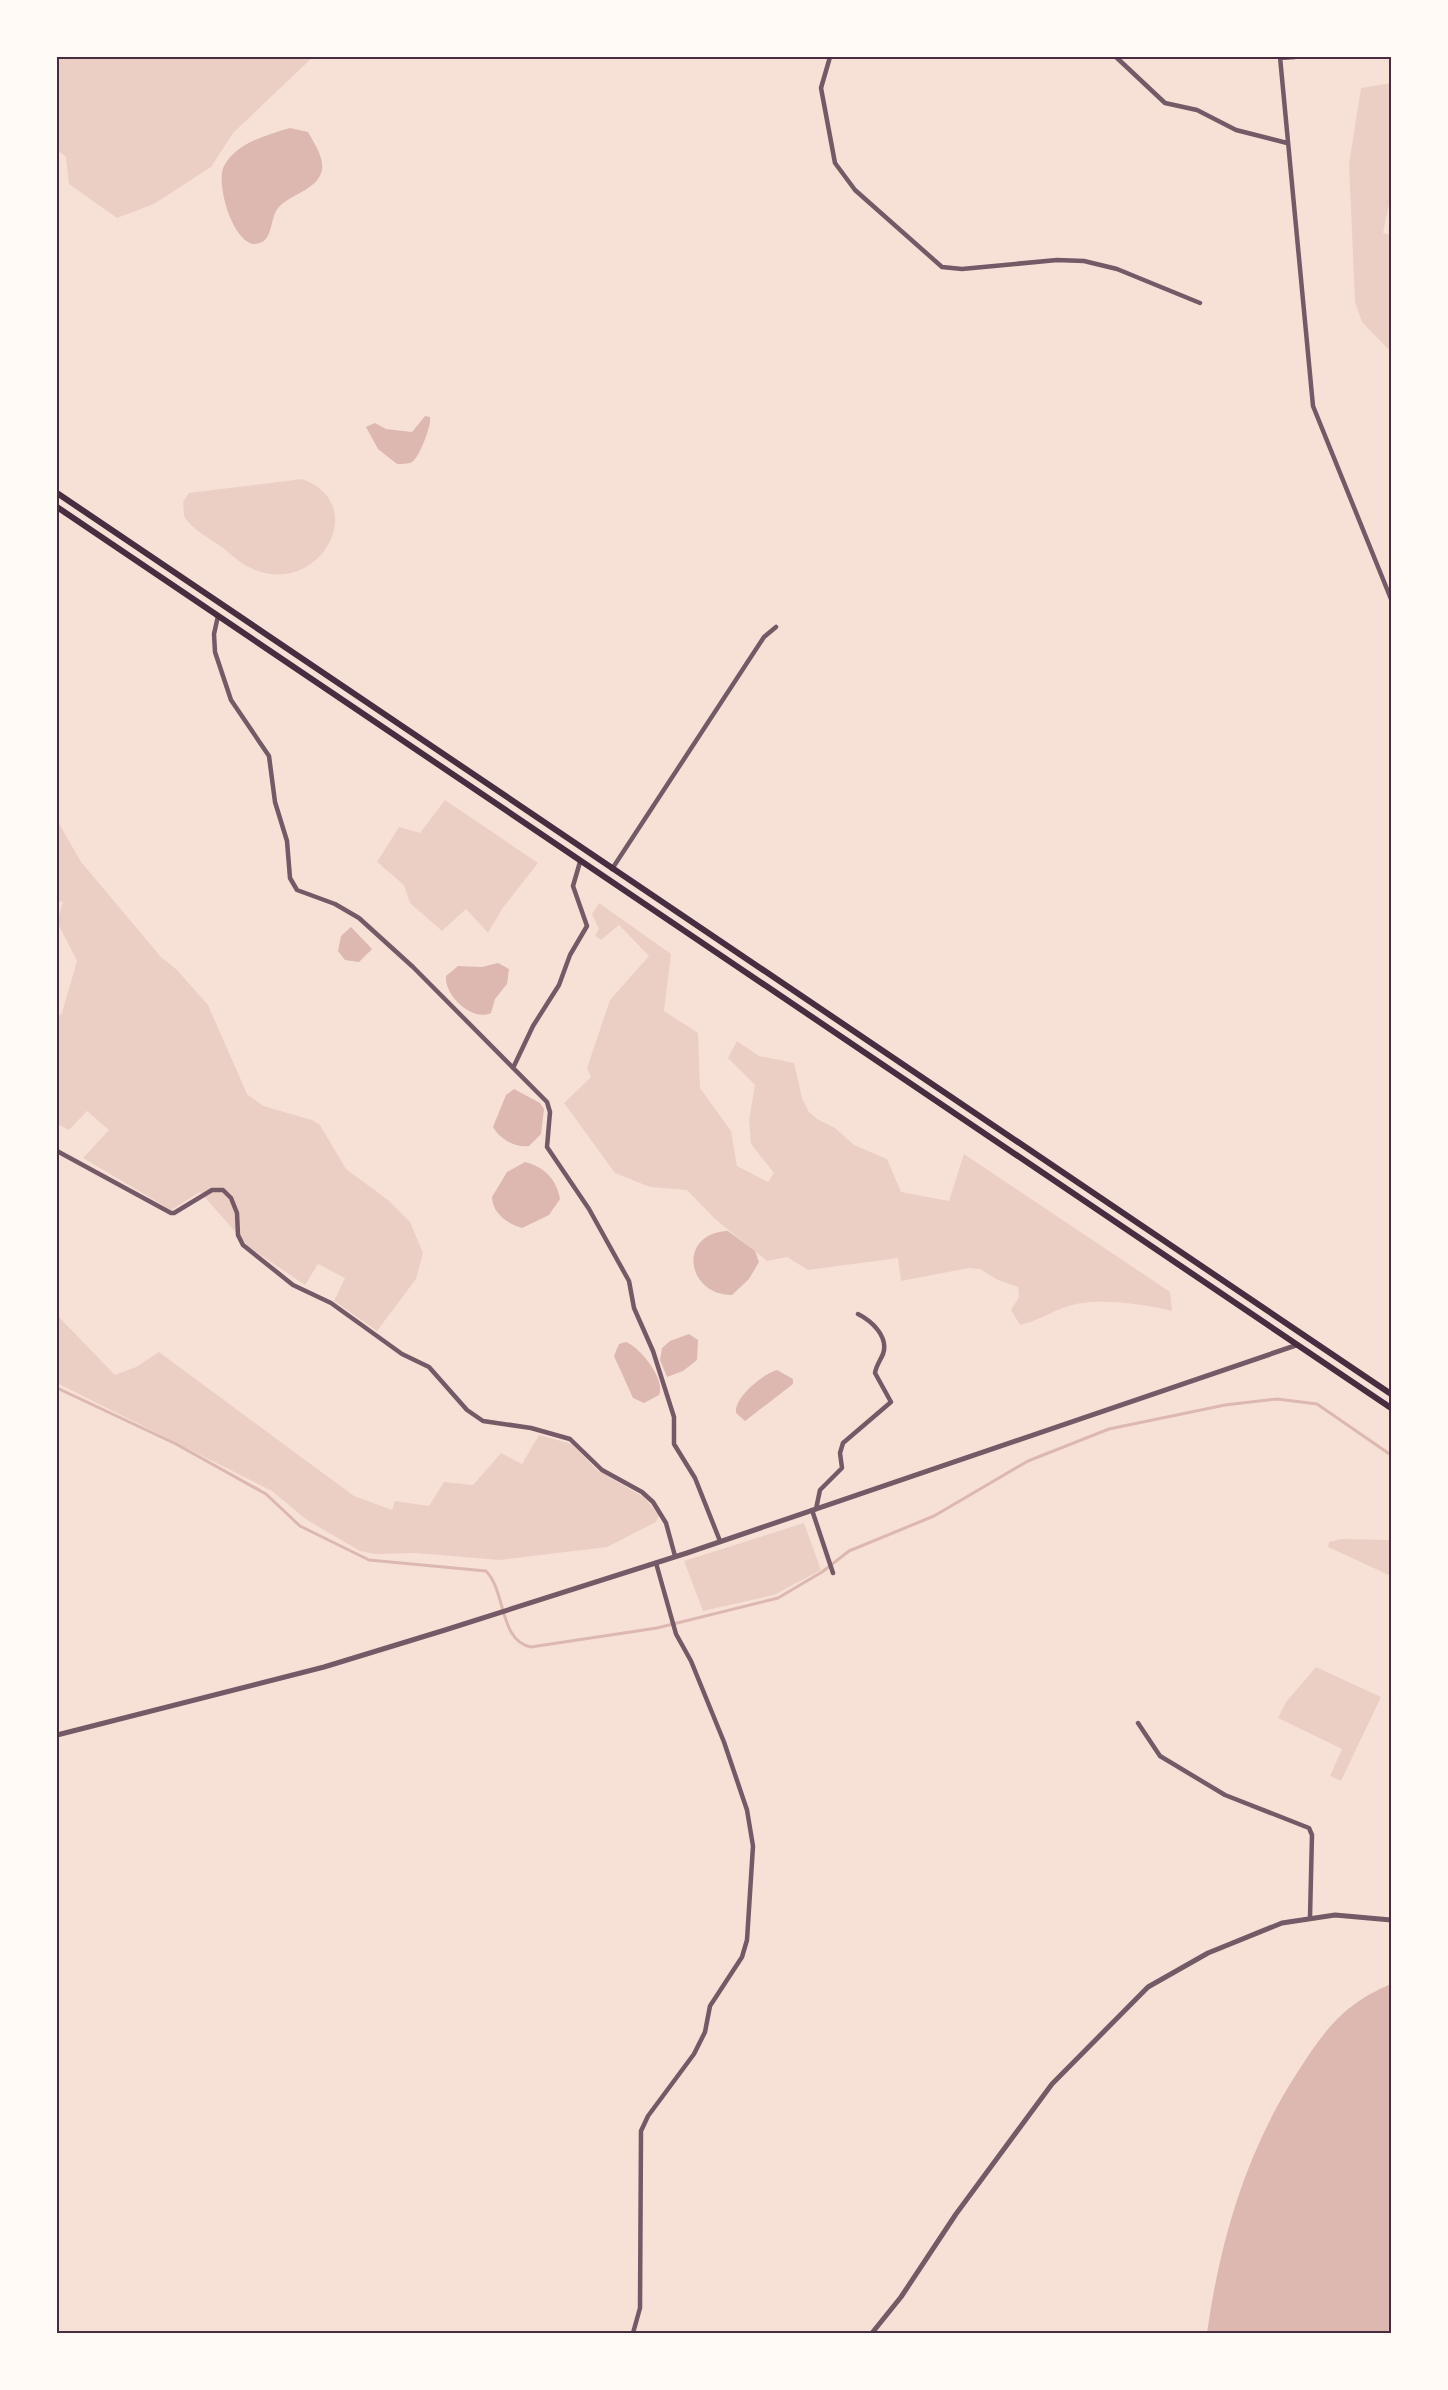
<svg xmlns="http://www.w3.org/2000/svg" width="1448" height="2390" viewBox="0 0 1448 2390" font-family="'Fira Sans',sans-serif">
	<rect width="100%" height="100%" fill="#f7e1d7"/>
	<path fill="#ebcfc5" d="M57 57H313L233 133 211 167 154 204 117 218 69 184 66 157 57 150Z
		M1391 83V194L1383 233 1391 235V352L1362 322 1355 302 1349 164 1361 88Z
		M302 479C372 504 319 598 253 569 242 565 232 555 223 548 211 539 191 529 184 516L183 502 189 493Z
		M445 800 538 863 502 909 488 933 466 909 442 931 410 903 404 885 377 862 399 827 420 833Z
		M57 820 81 862 161 957 177 970 208 1005 247 1094 263 1106 312 1120 320 1125 346 1169 388 1200 410 1222 423 1253 416 1279 377 1331 334 1301 345 1278 318 1264 305 1285 249 1247 200 1192 171 1210 83 1158 109 1130 87 1111 69 1130 57 1124V1017L62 1013 77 961 57 922 63 902 57 901Z
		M599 903 671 954 664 1011 698 1033 700 1088 731 1131 737 1166 768 1182 774 1173 751 1144 749 1120 755 1085 728 1058 737 1041 759 1056 794 1063 802 1098 809 1112 817 1119 835 1128 854 1145 887 1159 901 1192 949 1201 964 1154 1170 1292 1172 1311C1144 1304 1096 1297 1069 1306 1052 1311 1038 1321 1020 1325L1011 1310 1019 1297 1018 1287 998 1280 980 1269 969 1268 901 1281 898 1258 808 1270 787 1257 767 1261 715 1219 687 1190 650 1187 615 1173 564 1103 591 1077 587 1068 610 1000 649 956 619 925 601 940 595 936 599 929 592 914Z
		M57 1315 115 1375 136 1367 159 1352 354 1496 392 1510 395 1501 429 1506 444 1482 473 1485 501 1453 522 1464 539 1435 572 1444 597 1470 645 1498 659 1515 656 1522 607 1547 499 1560 415 1553 375 1554 360 1551 307 1520 272 1491 57 1383Z
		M804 1523 821 1570 774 1595 703 1611 684 1561Z
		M1341 1539 1391 1540V1576L1328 1547 1329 1542Z
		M1316 1667 1381 1697 1341 1781 1330 1776 1342 1749 1278 1718 1286 1702Z"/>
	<path fill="#dcb8b0" d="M290 128 308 132C314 143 324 157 322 170 318 190 290 194 278 208 269 219 274 243 255 244 233 244 215 183 224 166 236 143 267 135 290 128Z
		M425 416 430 417C432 425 419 458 412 462 408 464 401 464 397 464L378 449 366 427 375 423 386 429 412 432Z
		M351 927 372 949 359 962 345 960 338 951 341 936Z
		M498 963 509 969 507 984 495 999 491 1013C472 1022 444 995 446 976L458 966 482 967Z
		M514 1089 540 1103 544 1109 541 1134 529 1146C515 1148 500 1139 493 1127L506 1095Z
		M525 1162C545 1167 557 1180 560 1199L549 1215 522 1228C508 1224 492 1213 492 1197L507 1172Z
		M728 1231 755 1251 759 1262 749 1279 732 1295C686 1295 677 1233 728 1231Z
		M689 1334 698 1340 697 1360 683 1371 667 1377 660 1360 662 1348 670 1341Z
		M626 1342C641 1348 666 1380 659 1395L644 1403 633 1398 614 1356 619 1344Z
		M777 1370 793 1379V1384L745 1421 736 1413C734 1397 763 1374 777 1370Z
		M1391 1984V2333H1207C1220 2240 1246 2152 1297 2073 1324 2031 1343 2004 1391 1984Z"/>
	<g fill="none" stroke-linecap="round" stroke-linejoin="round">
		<path stroke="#dcb8b0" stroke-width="3" d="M57 1388 176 1444 266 1494 300 1526 369 1560 486 1571C506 1591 499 1641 531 1647L657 1628 778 1598 822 1572 849 1551 934 1516 1028 1461 1109 1429 1225 1405 1277 1399 1317 1404 1391 1455"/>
		<path stroke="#755966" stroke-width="4.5" d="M830 57 821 88 835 163 855 190 942 267 962 269 1057 260 1084 261 1117 269 1200 303
			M1116 57 1165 103 1197 110 1236 130 1287 143
			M1280 57 1313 406 1391 599
			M1280 58 1295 57
			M218 616 214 634 215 652 231 700 269 756 275 802 287 841 290 878 297 890 335 904 359 918 413 967 547 1102 550 1112 547 1147 589 1209 629 1281 634 1308 653 1351 674 1417V1444L695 1478 720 1541
			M612 869 764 637 776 627
			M513 1068 533 1026 559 985 570 955 587 926 573 886 580 862
			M57 1151 171 1213H174L212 1190H223L231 1198 237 1213 238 1235 243 1245 293 1285 331 1303 402 1354 429 1367 467 1410 483 1421 531 1428 570 1439 602 1470 642 1492 653 1502 666 1523 675 1556
			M816 1509 820 1490 842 1468 840 1453 843 1443 891 1402 875 1373C876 1366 880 1361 883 1354 889 1337 872 1321 858 1314
			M812 1510 833 1573
			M1138 1723 1160 1756 1225 1795 1309 1828 1312 1835 1310 1917
			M633 2333 640 2308 641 2131 648 2116 694 2054 705 2032 710 2006 742 1957 747 1940 753 1846 747 1810 724 1742 691 1661 676 1634 656 1563"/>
		<path stroke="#755966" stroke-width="5" d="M57 1735 324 1667 445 1630 687 1553 1297 1345
			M872 2333 901 2297 956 2214 1052 2084 1148 1987 1208 1953 1282 1923 1335 1915 1391 1920"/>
		<path stroke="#4a2c40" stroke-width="6" d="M57 493 1391 1394
			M57 507 1391 1408"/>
	</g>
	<rect width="1448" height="2390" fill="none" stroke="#fffaf5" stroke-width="117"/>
	<rect x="58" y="58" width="1332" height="2274" fill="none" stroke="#4a2c40" stroke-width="2"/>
</svg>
